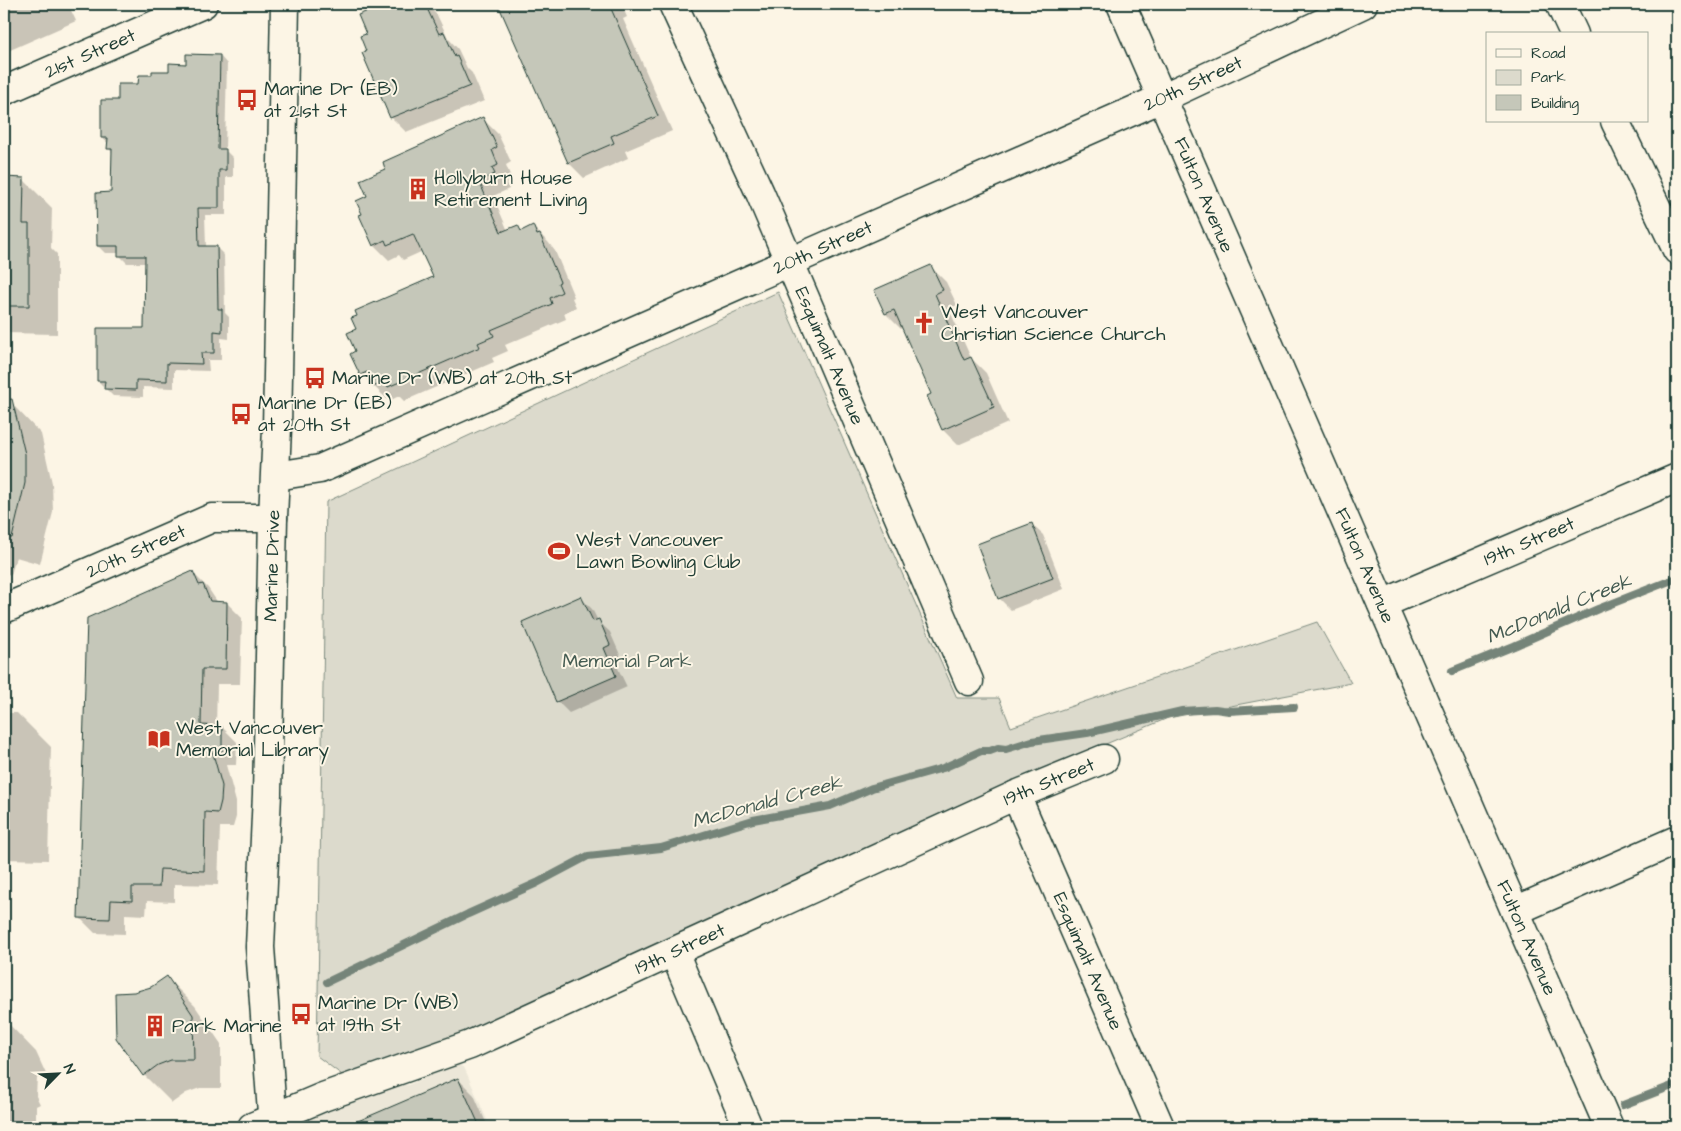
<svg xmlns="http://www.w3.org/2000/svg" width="1681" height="1131" viewBox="0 0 1681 1131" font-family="'Architects Daughter',sans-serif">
	<rect width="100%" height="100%" fill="#fcf5e5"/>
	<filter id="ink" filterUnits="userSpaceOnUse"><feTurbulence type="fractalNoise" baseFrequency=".02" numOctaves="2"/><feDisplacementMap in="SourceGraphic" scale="10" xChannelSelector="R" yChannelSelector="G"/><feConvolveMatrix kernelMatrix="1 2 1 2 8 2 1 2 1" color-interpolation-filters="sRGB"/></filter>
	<g filter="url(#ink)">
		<path fill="#ece7d8" d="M454 1065H459L464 1067 490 1127H304L307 1121 313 1117 392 1082 408 1085Z"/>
		<path fill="#dcdacc" stroke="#7e8c80" d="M778 292 957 698H999L1011 727 1317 622 1351 683 1168 718 998 789 354 1084 317 1056 326 502Z"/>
		<path fill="#0003" d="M4 4H68L76 21 8 51H4Z
			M390 4H426L437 15 448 38 458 49 467 68 472 73 484 101 406 132 391 117 367 52V34L360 16Z
			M500 4H621L627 17 623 19 672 131 625 151 628 158 584 178 569 163Z
			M220 56 227 64 225 150 233 158V177H226V215H205L206 247 217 248 224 255 225 313 229 317V339L221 338V360H208L209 371 174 370V388L143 387V397L113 396 98 381 145 329 146 263H127L119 255V253H105L98 246 112 194 113 153 109 149V144L102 138 119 102 139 85 153 76 170 73 187 65Z
			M483 119 498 134 511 162 506 165 512 180 506 183 509 189 493 196 508 231 518 227 522 231 533 227 548 242 555 251 574 297 572 298 576 307 564 313 566 319 505 345 508 351 492 358 494 362 404 401 399 396 389 401 361 374 357 352 358 329 434 277 423 251 403 260 399 255 389 260 374 245 363 215 369 197 387 170Z
			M4 177 23 179 52 208 51 248 57 254V334L4 333Z
			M931 267 946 282 957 305 949 309 971 358 986 373 1008 423 958 445 943 430 928 396 932 395 903 328 901 329 886 314 876 291Z
			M13 405 41 434 52 483 53 512 40 564 16 557 11 575 4 573V407Z
			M1031 524 1043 535 1064 589 1011 610 999 598Z
			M193 573 208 588 218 603H227L242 618 240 684H217L216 727H222L237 742 236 765H226L236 802V817L233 827H220L218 885 174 884V902L147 901 146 915 125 914V934L95 933 80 918Z
			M581 598 592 609 598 621 610 632 621 657 614 660 627 687 569 713 557 701Z
			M4 713H17L51 747 48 860 4 859Z
			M167 978 195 1006 221 1044V1088H200L186 1093 172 1103 144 1075 135 993 152 988Z
			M4 1019 36 1052 46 1074 37 1078 36 1096 40 1104 36 1106V1127H4Z
			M458 1079 474 1095 488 1127H348Z"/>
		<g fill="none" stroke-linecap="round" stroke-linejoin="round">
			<path stroke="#758479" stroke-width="8" d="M1452 671 1514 646 1598 609 1677 578
				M327 982 468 914 537 883 588 856 661 848 753 820 830 806 872 788 943 768 981 751H990L998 748 1006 749 1032 741 1087 733 1182 711 1215 709 1229 711 1294 707
				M1623 1105 1677 1084"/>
		</g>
		<path fill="#c5c7b9" stroke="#1f3d34" d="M370 4H425L439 34 444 32 455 57 457 56 470 86 390 118 362 53 366 51 360 36 366 34 358 15 373 9Z
			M498 4H609L658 116 611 136 614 143 568 163Z
			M186 54 220 55 218 149H226V170H219V208H198L199 246H217L218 309H222V332L214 331V353H201L202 364 167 363V381L136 380V390L104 389 105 381H97V328H144L145 256H118V246H97L96 193 111 192 112 149H107L108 138H101V100H118V84H138L139 75H152V71H169V63L186 64Z
			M483 117 497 147 492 150 498 165 492 168 495 174 479 181 501 232 518 225 521 231 533 225 537 235 540 234 560 282 558 283 562 292 550 298 552 304 491 330 494 336 478 343 480 347 388 387 386 381 373 387 367 372 360 375 350 354 355 351 347 333 356 329 351 318 357 316 355 311 433 277 413 234 387 245 385 240 373 246 359 215 362 214 356 201 367 196 360 180 385 169 383 162Z
			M4 177 24 178 23 224H29V306H4Z
			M931 265 943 290 935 294 964 360 971 357 994 407 942 430 927 396 931 394 894 310 885 314 874 290Z
			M12 399 25 454V483L12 538 4 537V400Z
			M1032 523 1053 578 998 599 977 544Z
			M193 571 199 585 203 584 210 601 227 602 226 669H202L201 725 222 726V751L212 750 222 786 221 801 218 813 205 812 204 871 160 869 159 887H132V901L111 900 110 919 78 918 87 618Z
			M581 596 593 621 599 619 610 645 604 648 616 676 556 702 522 622Z
			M167 976 193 1015 194 1060H171L158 1065 143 1076 116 1038 115 993 134 992 151 987Z
			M458 1078 480 1127H344Z"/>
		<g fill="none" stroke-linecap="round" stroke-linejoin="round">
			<g stroke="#1f3d34" stroke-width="31">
				<g id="minor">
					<path id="s1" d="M673 4 760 193 969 681"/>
					<path id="s2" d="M1121 4 1609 1127"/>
					<path d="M1560 4 1574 34"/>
					<path id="s3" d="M4 91 203 4"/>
					<path d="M1615 121 1677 250"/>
					<path id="s4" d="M276 476 320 469 1162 98 1363 4"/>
					<path id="s5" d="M1382 604 1677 478"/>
					<path id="s6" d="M4 609 212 518H273"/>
					<path id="s7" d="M1016 795 1160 1127"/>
					<path d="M1515 911 1677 840"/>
					<path d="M674 952 748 1127"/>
					<path id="s8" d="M252 1127 323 1097 470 1045 1016 795 1104 759"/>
				</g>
			</g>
			<g stroke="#1f3d34" stroke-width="31">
				<g id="major">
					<path id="s9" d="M273 1127 260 947 267 794 273 518 277 428 285 4"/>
				</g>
			</g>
			<use href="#minor" stroke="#fcf5e5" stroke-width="28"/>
			<use href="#major" stroke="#fcf5e5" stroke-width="28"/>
		</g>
	</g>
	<defs>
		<g id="bus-bare" transform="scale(1.725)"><path d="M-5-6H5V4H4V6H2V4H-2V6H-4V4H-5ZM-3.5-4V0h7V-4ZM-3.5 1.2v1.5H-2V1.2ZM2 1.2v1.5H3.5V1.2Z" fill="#c8321e" stroke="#fcf5e5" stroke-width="2.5" paint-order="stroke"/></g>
		<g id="building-bare" transform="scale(1.725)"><path d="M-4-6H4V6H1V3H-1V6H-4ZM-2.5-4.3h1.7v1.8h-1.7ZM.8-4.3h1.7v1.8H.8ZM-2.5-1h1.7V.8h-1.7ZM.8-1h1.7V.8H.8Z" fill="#c8321e" stroke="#fcf5e5" stroke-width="2.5" paint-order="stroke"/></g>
		<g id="church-bare" transform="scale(1.725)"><path d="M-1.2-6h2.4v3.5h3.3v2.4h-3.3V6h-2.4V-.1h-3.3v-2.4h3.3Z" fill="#c8321e" stroke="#fcf5e5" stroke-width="2.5" paint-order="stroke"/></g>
		<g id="stadium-bare" transform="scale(1.725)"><path d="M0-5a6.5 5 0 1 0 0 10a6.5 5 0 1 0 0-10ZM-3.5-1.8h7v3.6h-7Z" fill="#c8321e" stroke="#fcf5e5" stroke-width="2.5" paint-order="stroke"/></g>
		<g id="library-bare" transform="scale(1.725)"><path d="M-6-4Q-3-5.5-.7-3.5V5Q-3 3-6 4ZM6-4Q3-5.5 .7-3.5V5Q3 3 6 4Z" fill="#c8321e" stroke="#fcf5e5" stroke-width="2.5" paint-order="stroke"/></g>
	</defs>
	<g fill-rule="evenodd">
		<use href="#bus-bare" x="247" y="100"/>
		<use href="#building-bare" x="418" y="189"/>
		<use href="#church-bare" x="924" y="323"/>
		<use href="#bus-bare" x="315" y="378"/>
		<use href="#bus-bare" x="241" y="414"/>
		<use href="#stadium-bare" x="559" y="551"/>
		<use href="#library-bare" x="159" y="739"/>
		<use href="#bus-bare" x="301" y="1014"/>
		<use href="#building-bare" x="155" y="1026"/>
	</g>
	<g text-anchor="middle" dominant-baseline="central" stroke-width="4" stroke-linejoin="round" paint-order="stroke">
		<g font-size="19" fill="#1f3d34" stroke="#fcf5e5">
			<text stroke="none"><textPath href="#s3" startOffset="94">21st Street</textPath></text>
			<text stroke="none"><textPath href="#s4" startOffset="999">20th Street</textPath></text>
			<text stroke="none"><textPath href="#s2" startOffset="208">Fulton Avenue</textPath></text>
			<text stroke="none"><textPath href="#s4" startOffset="594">20th Street</textPath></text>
			<text stroke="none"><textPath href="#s1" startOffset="385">Esquimalt Avenue</textPath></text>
			<text stroke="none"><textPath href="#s5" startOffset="160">19th Street</textPath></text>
			<text stroke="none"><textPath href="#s6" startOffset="144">20th Street</textPath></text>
			<text stroke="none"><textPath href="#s2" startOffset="612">Fulton Avenue</textPath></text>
			<text stroke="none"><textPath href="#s9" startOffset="562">Marine Drive</textPath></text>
			<text stroke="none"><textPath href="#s8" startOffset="869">19th Street</textPath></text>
			<text stroke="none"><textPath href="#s2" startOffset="1018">Fulton Avenue</textPath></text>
			<text stroke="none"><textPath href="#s8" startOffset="464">19th Street</textPath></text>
			<text stroke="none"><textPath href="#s7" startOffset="181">Esquimalt Avenue</textPath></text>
		</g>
		<g font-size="19" fill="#1f3d34" stroke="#fcf5e5" text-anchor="start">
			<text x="264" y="89">Marine Dr (EB)<tspan x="264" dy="22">at 21st St</tspan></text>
			<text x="434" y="178">Hollyburn House<tspan x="434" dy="22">Retirement Living</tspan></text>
			<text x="941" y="312">West Vancouver<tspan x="941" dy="22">Christian Science Church</tspan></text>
			<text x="332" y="378">Marine Dr (WB) at 20th St</text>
			<text x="258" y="403">Marine Dr (EB)<tspan x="258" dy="22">at 20th St</tspan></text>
			<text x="576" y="540">West Vancouver<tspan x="576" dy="22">Lawn Bowling Club</tspan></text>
			<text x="176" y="728">West Vancouver<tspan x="176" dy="22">Memorial Library</tspan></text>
			<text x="318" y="1003">Marine Dr (WB)<tspan x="318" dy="22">at 19th St</tspan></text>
			<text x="172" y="1026">Park Marine</text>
		</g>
		<g font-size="19" fill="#455c52" stroke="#fcf5e5">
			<text x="627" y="661">Memorial Park</text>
		</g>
		<g font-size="20" font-style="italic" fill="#435a51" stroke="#fcf5e5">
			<text transform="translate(1559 609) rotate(-22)">McDonald Creek</text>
			<text transform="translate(767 802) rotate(-15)">McDonald Creek</text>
		</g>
	</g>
	<rect width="1681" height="1131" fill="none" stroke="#fcf5e5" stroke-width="20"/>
	<rect x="10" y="10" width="1661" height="1111" fill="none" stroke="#1f3d34" stroke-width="2" filter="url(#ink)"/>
	<rect x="1486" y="32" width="162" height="90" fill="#fcf5e5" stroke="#a4ab9e"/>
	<rect x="1496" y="49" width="25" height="8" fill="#fcf5e5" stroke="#a4ab9e"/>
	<text x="1531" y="58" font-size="15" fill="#1f3d34">Road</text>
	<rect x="1496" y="70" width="25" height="15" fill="#dcdacc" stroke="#a4ab9e"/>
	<text x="1531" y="82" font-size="15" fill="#1f3d34">Park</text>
	<rect x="1496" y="95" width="25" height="15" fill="#c5c7b9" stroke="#a4ab9e"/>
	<text x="1531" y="108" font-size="15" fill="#1f3d34">Building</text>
	<g transform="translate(58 1074) rotate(66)" stroke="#fcf5e5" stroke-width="4" paint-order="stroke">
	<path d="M0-4L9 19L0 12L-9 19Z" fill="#1f3d34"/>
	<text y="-8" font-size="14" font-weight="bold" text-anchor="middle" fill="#1f3d34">N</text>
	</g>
</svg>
